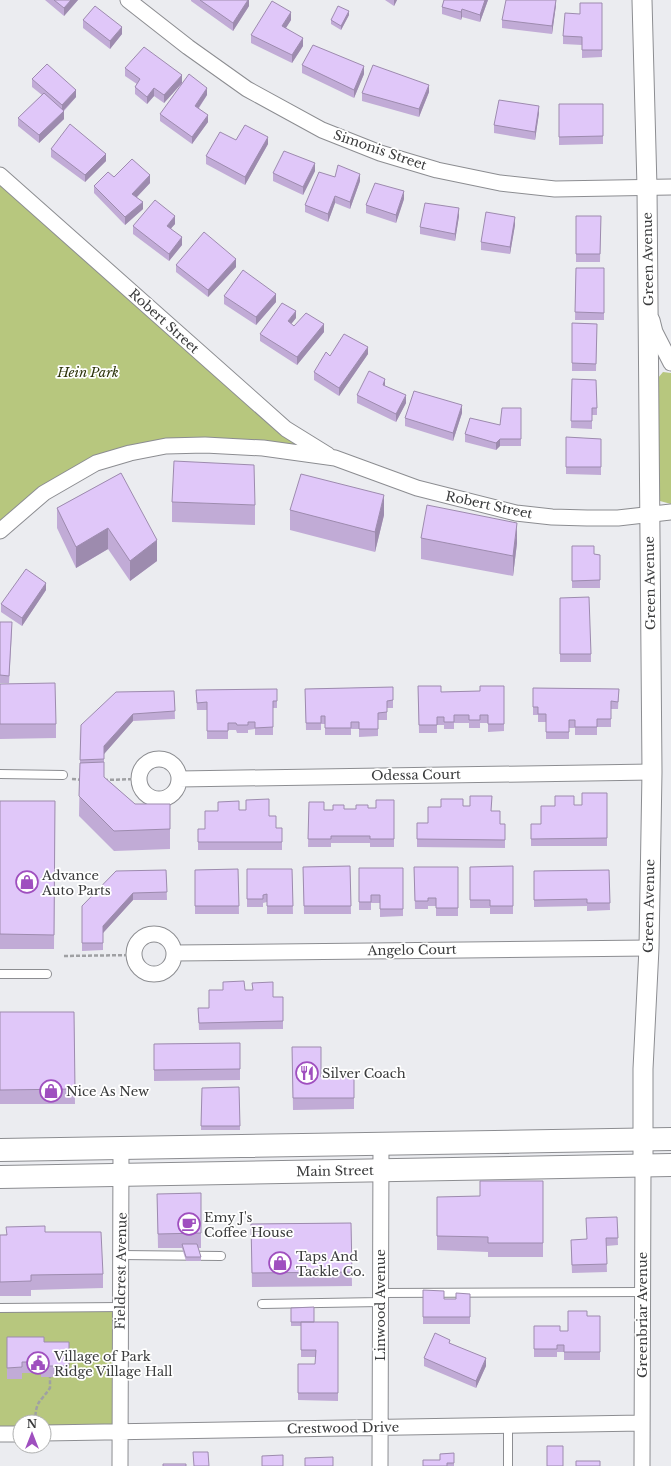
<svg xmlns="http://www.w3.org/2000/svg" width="671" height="1466" viewBox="0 0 671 1466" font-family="'Libre Baskerville',serif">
	<rect width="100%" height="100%" fill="#ebecf0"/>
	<path fill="#b7c77e" d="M0 173 209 362 335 458 205 445 96 463 0 531Z
		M663 372 671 373V504L660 501 659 496 658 378Z
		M121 1307 120 1432 44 1433V1422H20V1434H0V1308Z"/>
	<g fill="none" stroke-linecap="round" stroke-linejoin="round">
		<g stroke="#8c8d91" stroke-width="10">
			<path id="service" d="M0 774 63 775
				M0 974H47
				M121 1255 221 1256
				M381 1293 642 1292
				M262 1304 380 1302
				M0 1308 121 1307
				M508 1425V1466"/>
		</g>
		<g stroke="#8c8d91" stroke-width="17">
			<path id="minor" d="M128 0 188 47 247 89 322 130 380 153 437 170 500 183 555 189 671 187
				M0 175 286 429 328 455
				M652 320 655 332 671 363
				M0 531 44 493 96 463 130 453 166 446 205 445 263 448 335 458 417 488 516 513 552 517 587 518H618L671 512
				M139 779a20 20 0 1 1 40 0a20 20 0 1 1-40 0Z
				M179 779 652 772
				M134 954a20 20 0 1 1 40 0a20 20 0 1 1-40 0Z
				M174 953 649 948
				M44 1433 642 1423
				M0 1434H20
				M120 1466 121 1148
				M380 1466 381 1144
				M642 1466 643 1165"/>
		</g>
		<g stroke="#8c8d91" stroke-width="21">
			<path id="tertiary" d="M642 0 647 187 652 772 649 948 643 1069V1165"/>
		</g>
		<g stroke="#8c8d91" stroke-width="24">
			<path id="primary" d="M0 1150 671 1139
				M0 1177 671 1165"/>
		</g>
		<path stroke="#9fa0a3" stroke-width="2.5" stroke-dasharray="4 2" stroke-linecap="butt" d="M72 779 83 780
			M104 780 139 779
			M64 956 133 955
			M35 1422C36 1400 39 1404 50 1388V1377"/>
		<use href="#service" stroke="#fff" stroke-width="8"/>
		<use href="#minor" stroke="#fff" stroke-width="15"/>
		<use href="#tertiary" stroke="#fff" stroke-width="19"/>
		<use href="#primary" stroke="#fff" stroke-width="22"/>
	</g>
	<path fill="#c1abd6" d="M45 0H78L64 16Z
		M191 0H249V6L233 31 191 1Z
		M385 0H397L394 6Z
		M444 0H488L480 22 462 17 461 20 442 14V7Z
		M602 3V57L582 58V45L563 44V36L580 14Z
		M556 5 552 34 502 28V20Z
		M349 15 341 30 331 24V20Z
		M83 20 122 34 110 49 83 28Z
		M291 20 286 28 303 46 292 63 251 43V35Z
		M302 65 364 74 354 98 302 73Z
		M125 68 182 83 164 103 154 96 147 104 135 94V87L137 84 125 76Z
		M32 79 76 97 64 111V119L39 143 18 126V118L42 95 32 87Z
		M429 92 419 117 362 101V93Z
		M207 95 199 108 208 122 192 144 160 121V114Z
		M559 104H603V144L559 145Z
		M539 113 535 140 494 133V125Z
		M236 140 268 144 245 185 206 164V156Z
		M51 149 106 161 85 182 51 157Z
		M315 171 303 195 273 181V173Z
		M114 177 150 183 137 197 143 209 125 225 94 193V186Z
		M360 181 350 209 335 203 328 222 305 212V205Z
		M404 199 396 223 366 213V205Z
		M459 216 455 241 420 234V227Z
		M576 216H601L600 262H576Z
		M175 224 171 228 182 245 169 261 133 234V226Z
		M515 225 510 254 481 250V242Z
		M176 265 236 267 208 297 176 272Z
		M576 268H604V320H575Z
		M224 296 276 302 256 325 224 304Z
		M296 318 291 324 294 326 324 332 297 365 260 341V334Z
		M572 323 597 324 596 371H572Z
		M368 354 339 396 314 380V372L330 356Z
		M572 379 597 408V415H592V429L571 428Z
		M357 395 406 403 396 422 357 403Z
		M521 408V446H500L496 450 465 442V434L500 425Z
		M462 413 453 441 405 426V418Z
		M566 437 601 439V475L566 474Z
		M121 473 157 561 130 581 108 549 76 568 57 528V508Z
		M172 502 255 505V525L172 522Z
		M290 510 384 515 375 552 290 530Z
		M421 538 517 543 513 576 421 559Z
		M572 546 594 554 600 555V588H572Z
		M46 590 22 626 1 612V604Z
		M560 598 591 654V662H560Z
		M0 622 12 630 9 683H0Z
		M0 684 56 724V738L0 739Z
		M418 686 441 692 480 691 504 686V731L488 732V723H480V728H469V723H454V729H444V725H437V733H419Z
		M393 687V708H387V720H378V736L359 737V729H351V735H325V724H321V730H306L305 689Z
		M533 688 619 689 618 709H611V727H597V735H575V728H569V739H546V722H538V715H533Z
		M277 689V708H273V735H255V729L248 730V733H237L236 730H228V739H207V710H197L196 690Z
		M174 691 175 719 133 721 104 754V777L135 804H170V849L114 851 79 816 80 763 81 725Z
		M607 793V846H531V824H541L574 805H582Z
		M394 800V847H370V843H331V847H308L309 802 324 810 356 809 376 808Z
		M0 801H55L54 949H0Z
		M463 806H470L491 811 500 824H505V848L417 847V823H428L441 807Z
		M239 810 269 816 276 828H282V850H198V829H205L218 811Z
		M350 866 351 914H304L303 867Z
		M513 866V914H490V908H470V867Z
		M414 867H458V916H436V906H428V909H415Z
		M359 868H403V916L380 917V903H371V910H359Z
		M238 869 239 914H195V870Z
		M247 869H292L293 914H267V902L263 903V907H247Z
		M166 870 167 900H133L103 933V950L82 951V906Z
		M609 870 610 910 587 911V906L534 907V871Z
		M245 990 273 997H283V1029L199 1030 198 1008H209Z
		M0 1012H74L75 1104H0Z
		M240 1043V1080L154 1081V1044Z
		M292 1047 321 1077H354V1109L293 1110Z
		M239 1087 240 1130H201L202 1088Z
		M543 1181V1257H488V1252L437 1250V1211Z
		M157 1194 201 1233V1248H198L201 1257V1261H186L182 1248H158Z
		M617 1217 618 1245 606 1246 607 1272 572 1273 571 1247 587 1239Z
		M351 1223 352 1286 252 1287 251 1224Z
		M45 1232 103 1274V1288L31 1290V1296H0V1235Z
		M423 1290 444 1299H456L470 1294V1324H423Z
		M291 1308 314 1322H338V1401L298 1400V1364H315L316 1357H301V1326H291Z
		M587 1316H600V1360H564V1352H557V1357H534V1326L560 1331H568Z
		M7 1337 44 1342H69V1377H41V1373H22V1379H7Z
		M450 1343 486 1366 476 1388 424 1366V1358Z
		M454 1453V1466H423L440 1460V1454Z"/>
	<path fill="#9d8bae" d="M71 0H78L64 16V8Z
		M248 0H249V6L233 31V23Z
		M394 0H397L394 6Z
		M485 0H488L480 22V15Z
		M556 0V5L552 34V26Z
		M462 9V17L461 20V12Z
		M349 11V15L341 30V26Z
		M291 12V20L282 34V26Z
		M122 27V34L110 49V41Z
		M303 38V46L292 63V55Z
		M364 66V74L354 98V90Z
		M182 75V83L164 103V95Z
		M429 85V92L419 117V109Z
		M154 88V96L147 104V97Z
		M207 88V95L195 113V106Z
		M76 90V97L62 112V105Z
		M539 106V113L535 140V132Z
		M64 111V119L39 143V135Z
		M208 115V122L192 144V137Z
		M268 137V144L245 185V177Z
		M106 154V161L85 182V175Z
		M315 163V171L303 195V187Z
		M360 174V181L350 209V202Z
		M150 175V183L132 202V194Z
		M404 191V199L396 223V215Z
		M335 196V203L328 222V214Z
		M143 202V209L125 225V217Z
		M459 208V216L455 241V234Z
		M175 216V224L167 233V226Z
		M515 217V225L510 254V247Z
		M182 237V245L169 261V254Z
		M236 259V267L208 297V290Z
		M276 294V302L256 325V317Z
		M296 311V318L288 328V321Z
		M324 324V332L297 365V357Z
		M368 347V354L339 396V388Z
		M385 379V386L383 385Z
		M406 395V403L396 422V414Z
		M462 405V413L453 441V433Z
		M500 439V446L496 450V443Z
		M384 495V515L375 552V532Z
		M517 523V543L513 576V556Z
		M108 528V549L76 568V547Z
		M157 540V561L130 581V561Z
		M46 583V590L22 626V618Z
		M133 714V721L104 754V746Z
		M133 893V900L103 933V926Z
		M486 1358V1366L476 1388V1381Z"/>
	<path fill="#e0c7f9" stroke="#9d8bae" d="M54 0H71L64 8Z
		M200 0H248L233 23Z
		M444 0H485L480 15 462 9 461 12 442 7Z
		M506 0H556L552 26 502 20Z
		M272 1 291 12 282 26 303 38 292 55 251 35Z
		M580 3H602V50H582V37L563 36 565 13 580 14Z
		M95 6 122 27 110 41 83 20Z
		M338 6 349 11 341 26 331 20Z
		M313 45 364 66 354 90 302 65Z
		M144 47 182 75 164 95 154 88 147 97 135 87 140 79 125 68Z
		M47 64 76 90 62 105 32 79Z
		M373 65 429 85 419 109 362 93Z
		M189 74 207 88 195 106 208 115 192 137 160 114Z
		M44 93 64 111 39 135 18 118Z
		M499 100 539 106 535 132 494 125Z
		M559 104H603V136L559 137Z
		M70 124 106 154 85 175 51 149Z
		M245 125 268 137 245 177 206 156 220 132 236 140Z
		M284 151 315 163 303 187 273 173Z
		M132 159 150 175 132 194 143 202 125 217 94 186 108 172 114 177Z
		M338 165 360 174 350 202 335 196 328 214 305 205 319 172 335 177Z
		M375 183 404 191 396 215 366 205Z
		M155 200 175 216 167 226 182 237 169 254 133 226Z
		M425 203 459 208 455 234 420 227Z
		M486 212 515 217 510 247 481 242Z
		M576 216H601L600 254H576Z
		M204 232 236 259 208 290 176 265Z
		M576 268H604V313L575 312Z
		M243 270 276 294 256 317 224 296Z
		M282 303 296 311 288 321 294 326 306 313 324 324 297 357 260 334Z
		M572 323 597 324 596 364 572 363Z
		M344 334 368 347 339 388 314 372 326 352 330 356Z
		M369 371 385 379 383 385 406 395 396 414 357 395Z
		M572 379 596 380 597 408H592V421H571Z
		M414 391 462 405 453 433 405 418Z
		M502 408H521V439H500L496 443 465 434 470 418 500 425Z
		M566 437 601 439V467H566Z
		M174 461 254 465 255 505 172 502Z
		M121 473 157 540 130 561 108 528 76 547 57 508Z
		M301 474 384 495 375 532 290 510Z
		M427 505 517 523 513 556 421 538Z
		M572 546H594V554L600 555V580L572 581Z
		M26 569 46 583 22 618 1 604Z
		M589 597 591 654H560V598Z
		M0 622H12L9 676 0 675Z
		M55 683 56 724H0V684Z
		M418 686H441V692L480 691V686H504V724H488V715H480V720H469V715H454V722H444V717H437V725H419Z
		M393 687V700L387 701V712L378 713V729H359V722H351V728H325V716H321V723H306L305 689Z
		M533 688 619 689 618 702 611 701V719H597V727H575V720H569V732H546V714H538V707H533Z
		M277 689V701H273V727L255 728V722H248V725H237L236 723H228V731H207V702L197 703 196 690Z
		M174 691 175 711 133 714 104 746V759L80 760 81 725 116 692Z
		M104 762V777L135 804H170V829L114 831 79 796 80 763Z
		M582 793H607V838L531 839V824H541V806H555V796H574V805H582Z
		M470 796H492L491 811H500V824H505V840L417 839V823H428V807H441V799H463V806H470Z
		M269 799V816H276V828H282V842H198V829H205V811H218V802L239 801V810H246V800Z
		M376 800H394V839H370V836H331V839H308L309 802H324V810H333V805H344V809H356V805H368V808H376Z
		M0 801H55L54 935 0 934Z
		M350 866 351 906H304L303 867Z
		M513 866V906H490V900H470V867Z
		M414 867H458V908H436V898H428V901H415Z
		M359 868H403V909H380V895H371V902H359Z
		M238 869 239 906H195V870Z
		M247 869H292L293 906H267V894L263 895V899H247Z
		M166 870 167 892 133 893 103 926V943H82V906L116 871Z
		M609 870 610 903H587V899L534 900V871Z
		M244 981 245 990H253L252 983 273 982V997H283V1021L199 1023 198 1008H209V990H223V982Z
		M0 1012H74L75 1089 0 1090Z
		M240 1043V1069L154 1070V1044Z
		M292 1047H321V1077H354V1098H293Z
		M239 1087 240 1126H201L202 1088Z
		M480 1181H543V1243H488V1237L437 1236V1197L480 1196Z
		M201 1193V1233L158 1234 157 1194Z
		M617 1217 618 1238H606L607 1264 572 1265 571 1240 587 1239 586 1218Z
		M351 1223 352 1272 252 1273 251 1224Z
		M45 1226V1232H101L103 1274 31 1275V1281L0 1282V1235H7L6 1227Z
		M182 1244H197L201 1257H186Z
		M423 1290 444 1291V1299H456V1293L470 1294V1317H423Z
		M314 1307V1322H291V1308Z
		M568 1311H587V1316H600V1352H564V1345H557V1349H534V1326H560V1331H568Z
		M301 1322H338V1393H298V1364H315L316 1350H301Z
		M435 1333 450 1340 449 1343 486 1358 476 1381 424 1358Z
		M7 1337H44V1342H69V1366H41V1362H22V1367L7 1368Z
		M547 1446H563V1466H547Z
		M193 1452H208L209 1466H194Z
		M454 1453V1463H447V1466H423V1460H440V1454Z
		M283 1455V1466H262V1456Z
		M333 1457V1466H305V1458Z
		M576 1461H600V1466H576Z
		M163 1464H186V1466H163Z"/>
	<defs>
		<g id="shop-ring" transform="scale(1.15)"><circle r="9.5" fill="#fff" stroke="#9f4fbf" stroke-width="1.5"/><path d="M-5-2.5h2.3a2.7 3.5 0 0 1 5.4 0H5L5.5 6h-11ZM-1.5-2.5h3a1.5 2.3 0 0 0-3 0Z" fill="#9f4fbf"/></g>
		<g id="restaurant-ring" transform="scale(1.15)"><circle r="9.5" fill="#fff" stroke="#9f4fbf" stroke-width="1.5"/><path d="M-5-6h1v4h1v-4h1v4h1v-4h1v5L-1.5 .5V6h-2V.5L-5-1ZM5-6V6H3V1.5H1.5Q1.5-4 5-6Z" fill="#9f4fbf"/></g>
		<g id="cafe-ring" transform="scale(1.15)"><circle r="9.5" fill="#fff" stroke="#9f4fbf" stroke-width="1.5"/><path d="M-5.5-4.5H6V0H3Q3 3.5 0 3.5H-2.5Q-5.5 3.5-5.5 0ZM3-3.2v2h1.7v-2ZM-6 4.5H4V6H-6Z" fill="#9f4fbf"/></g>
		<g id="civic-ring" transform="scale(1.15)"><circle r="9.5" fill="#fff" stroke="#9f4fbf" stroke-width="1.5"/><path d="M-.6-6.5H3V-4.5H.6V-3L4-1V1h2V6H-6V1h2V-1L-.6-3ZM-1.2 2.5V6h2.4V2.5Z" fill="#9f4fbf"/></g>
	</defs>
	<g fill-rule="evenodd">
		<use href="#shop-ring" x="27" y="882"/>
		<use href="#restaurant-ring" x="307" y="1073"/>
		<use href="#shop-ring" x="51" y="1091"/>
		<use href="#cafe-ring" x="189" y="1224"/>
		<use href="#shop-ring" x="280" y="1263"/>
		<use href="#civic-ring" x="38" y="1363"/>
	</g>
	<g text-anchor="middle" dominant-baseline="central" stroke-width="3.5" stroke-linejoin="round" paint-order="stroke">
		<g font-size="13" fill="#3a3b3c" stroke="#fff">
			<text transform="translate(380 150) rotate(19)">Simonis Street</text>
			<text transform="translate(648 259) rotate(-91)">Green Avenue</text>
			<text transform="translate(164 321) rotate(42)">Robert Street</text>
			<text transform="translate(489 505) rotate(12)">Robert Street</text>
			<text transform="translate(650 583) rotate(-91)">Green Avenue</text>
			<text transform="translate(416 775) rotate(-1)">Odessa Court</text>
			<text transform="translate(649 906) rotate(-89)">Green Avenue</text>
			<text transform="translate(412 950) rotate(-1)">Angelo Court</text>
			<text transform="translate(335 1171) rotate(-1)">Main Street</text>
			<text transform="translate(121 1271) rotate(-89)">Fieldcrest Avenue</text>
			<text transform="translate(380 1305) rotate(-90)">Linwood Avenue</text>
			<text transform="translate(642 1315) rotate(-90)">Greenbriar Avenue</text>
			<text transform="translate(343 1428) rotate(-1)">Crestwood Drive</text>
		</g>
		<g font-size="13" font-style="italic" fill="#2c330a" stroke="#fff">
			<text x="88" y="372">Hein Park</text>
		</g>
		<g font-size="13" fill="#3a3b3c" stroke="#fff" text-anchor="start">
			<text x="42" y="875">Advance<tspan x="42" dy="15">Auto Parts</tspan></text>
			<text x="322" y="1073">Silver Coach</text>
			<text x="66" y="1091">Nice As New</text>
			<text x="204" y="1217">Emy J's<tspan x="204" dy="15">Coffee House</tspan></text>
			<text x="296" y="1256">Taps And<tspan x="296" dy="15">Tackle Co.</tspan></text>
			<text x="54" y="1356">Village of Park<tspan x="54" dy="15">Ridge Village Hall</tspan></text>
		</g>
	</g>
	<g transform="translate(32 1434)"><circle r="19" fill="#ffffff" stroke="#b0b1b1"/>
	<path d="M0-3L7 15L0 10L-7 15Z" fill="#9f4fbf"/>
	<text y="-6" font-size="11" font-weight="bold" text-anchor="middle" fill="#3a3b3c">N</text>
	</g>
</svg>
